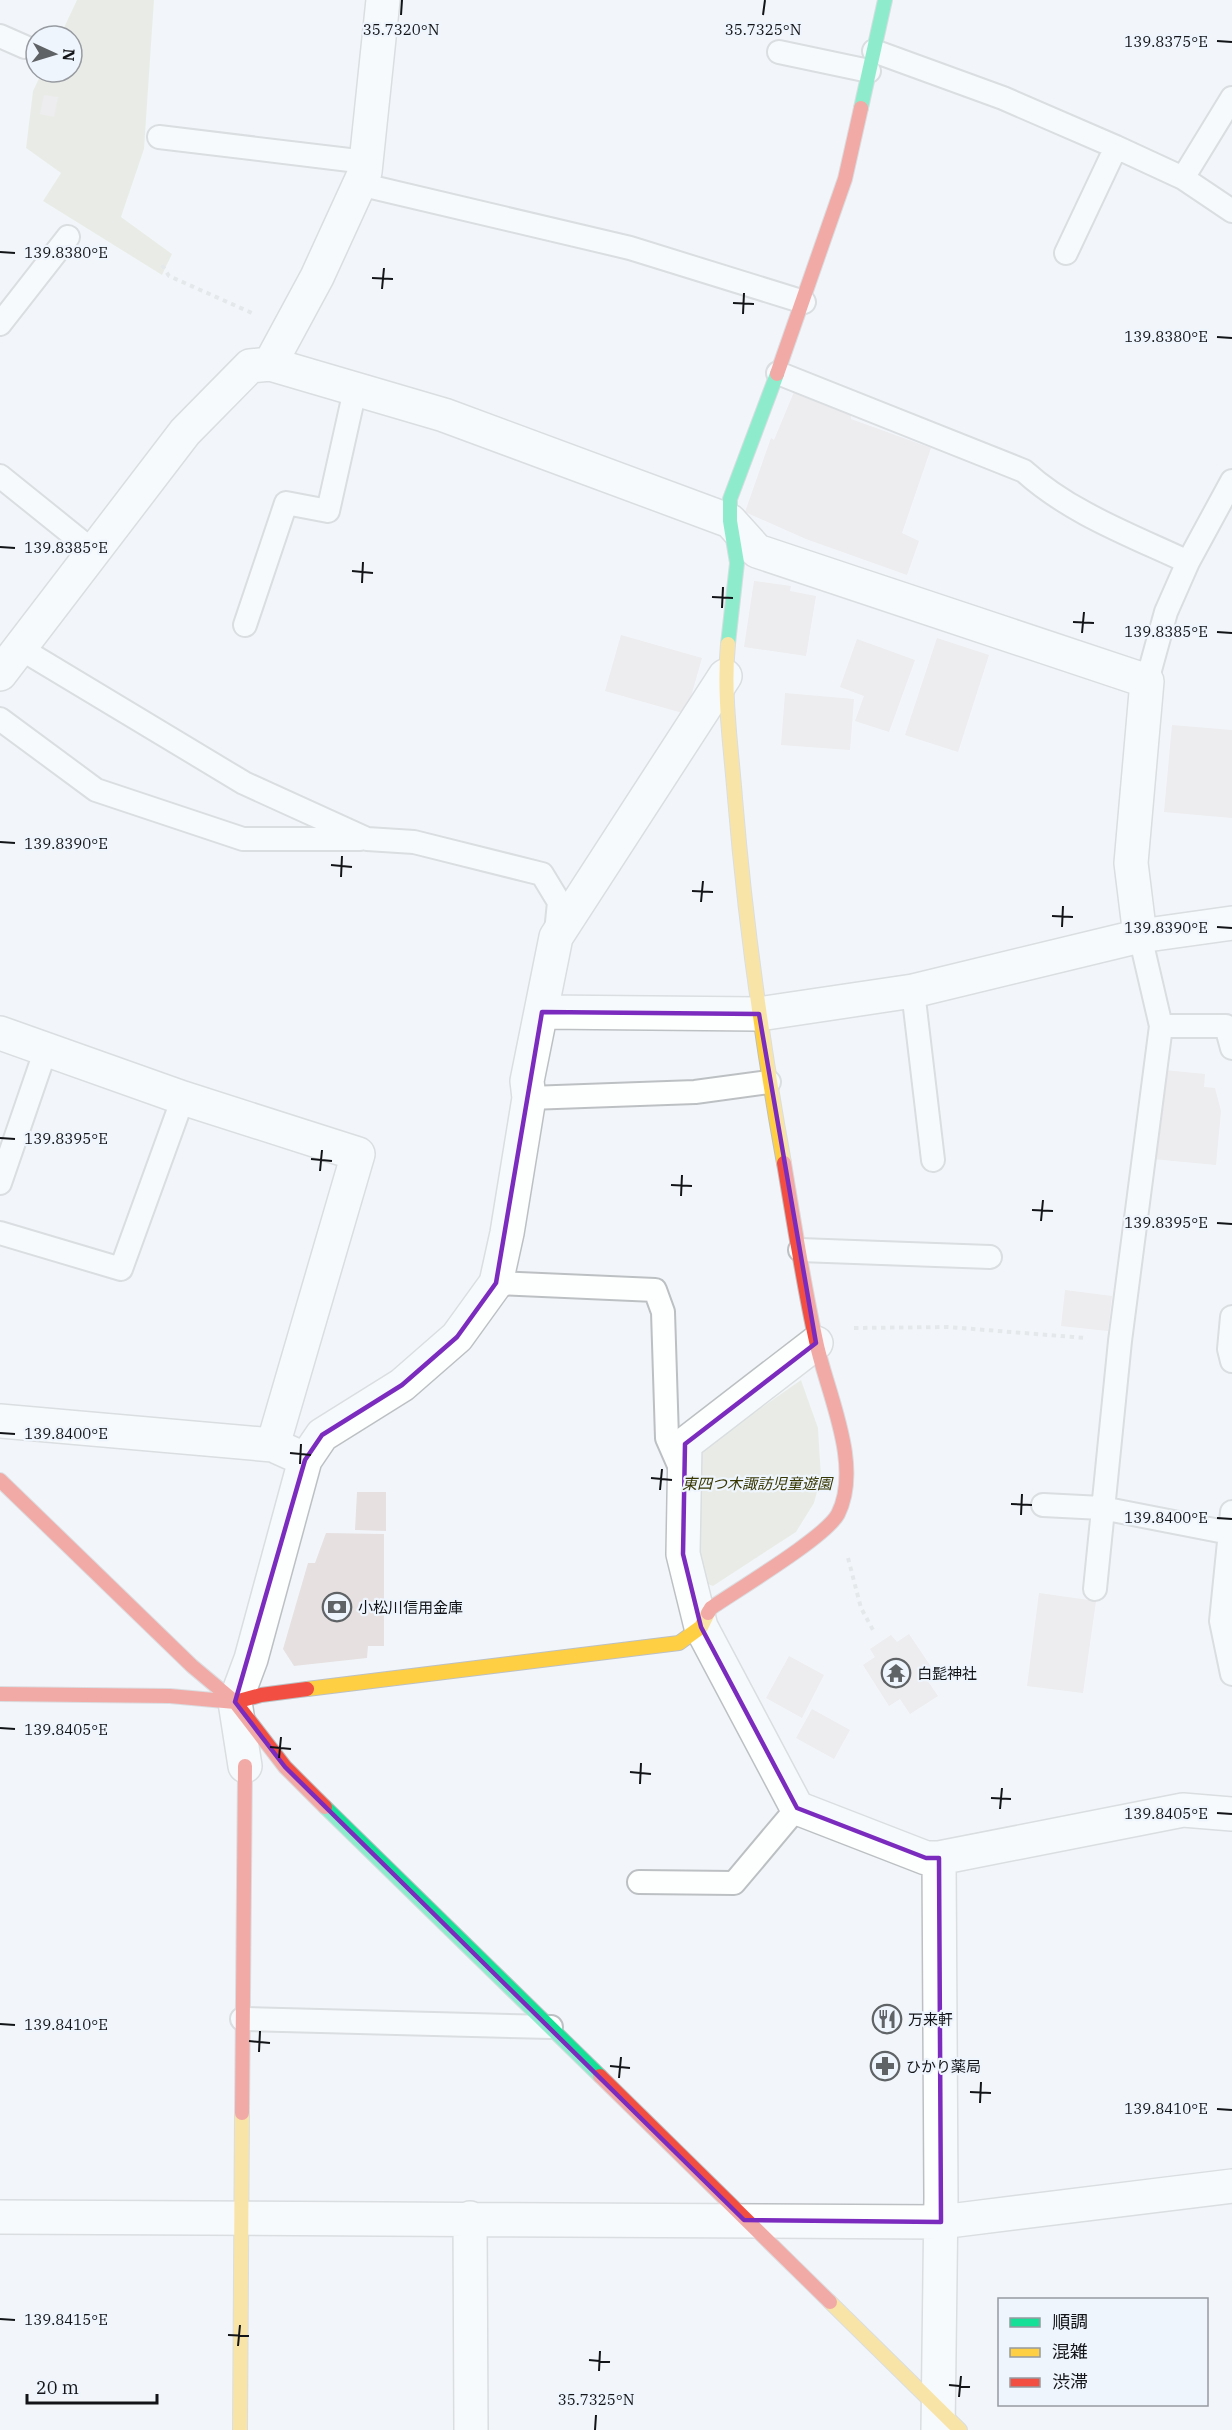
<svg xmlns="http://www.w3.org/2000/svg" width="1232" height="2430" viewBox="0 0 1232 2430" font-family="'IBM Plex Serif','Noto Sans JP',serif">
	<rect width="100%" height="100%" fill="#f2f6fa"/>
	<path fill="#dee1cf" d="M77 0H154L144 149 121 217 172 254 162 275 43 201 61 173 26 148 33 91 42 72H72V36H60Z
		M801 1380 818 1428 821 1477 814 1503 796 1532 713 1586 697 1580 699 1451Z"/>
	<path fill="#e6e0e1" d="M44 95 58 97 54 117 40 114Z
		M794 392 851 414V419L931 448 902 533 919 541 907 575 806 539 745 512 771 438 774 440Z
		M754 581 791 586 790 591 816 596 806 656 744 647Z
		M621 635 702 658 686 714 605 691Z
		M937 638 989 655 958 752 905 735Z
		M857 639 915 660 889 732 855 721 864 696 840 687Z
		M785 693 854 699 850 750 781 745Z
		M1172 725 1232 730V818L1164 812Z
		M1164 1070 1205 1074 1204 1087 1215 1088 1221 1111 1216 1165 1153 1159Z
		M1065 1290 1112 1296 1108 1331 1061 1326Z
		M357 1492H386V1531L355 1530Z
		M326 1533 384 1534V1646H368L367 1658 294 1666 283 1649 308 1563H315Z
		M1039 1593 1096 1601 1083 1693 1027 1686Z
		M909 1634 936 1674 927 1680 938 1696 910 1714 900 1699 889 1706 863 1665 875 1657 870 1649 891 1635 897 1642Z
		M789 1656 824 1675 802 1718 766 1698Z
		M812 1709 850 1730 834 1759 796 1738Z"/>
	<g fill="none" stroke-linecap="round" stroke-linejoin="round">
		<g stroke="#bdc0c3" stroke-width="26">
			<path id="lane" d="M0 36 25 47
				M874 51 1003 98 1116 147 1183 178 1232 211
				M779 52 869 71
				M159 137 366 162
				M1183 178 1232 98
				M359 184 630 248 804 302
				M1066 253 1116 147
				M0 324 68 237
				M778 373 1024 471C1070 513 1133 536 1188 562
				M0 476 93 551
				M245 625 286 503 328 511 355 390
				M18 647 244 783 367 839 414 842 542 874 559 902 556 932
				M1147 681 1166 612 1188 562 1232 481
				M0 719 96 790 243 839H360
				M913 991 933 1160
				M1161 1026H1226L1232 1048
				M529 1098 695 1092 769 1082
				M0 1183 46 1049
				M0 1233 121 1269 183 1098
				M800 1250 990 1257
				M496 1283 655 1290 663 1312 667 1438 681 1470
				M1232 1317 1229 1349 1232 1361
				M1043 1505 1102 1508 1230 1533
				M1232 1512 1221 1621 1232 1674
				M1095 1589 1120 1341 1161 1026 1140 936
				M639 1882 734 1883 797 1808
				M242 2019 551 2027"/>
		</g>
		<g stroke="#bdc0c3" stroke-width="36">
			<path id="street" d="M270 364 444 415 730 521 757 551 1147 681 1131 863 1140 936
				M0 674 185 432 250 366 270 364 317 277 365 172 383 0
				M542 1012 759 1014 913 991 1140 936 1232 923
				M0 1033 183 1098 358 1154 273 1445
				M816 1343 685 1444 683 1554 701 1627 797 1808 926 1858H939L1183 1810 1232 1814
				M0 1421 273 1445 293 1454
				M245 1766 235 1702 251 1659 305 1460 322 1435 402 1385 457 1337 496 1283 507 1233 529 1098 527 1081 556 937 725 676
				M0 2217 941 2222 1232 2186
				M470 2218 471 2430
				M938 2430 941 2197 939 1858"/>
		</g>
		<g stroke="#bdc0c3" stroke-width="16">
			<path id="fast" d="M861 108 885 0
				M728 644 737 563 730 521V499L777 374
				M325 1807 600 2076"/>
		</g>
		<g stroke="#bdc0c3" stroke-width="16">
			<path id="slow" d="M728 644C723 695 731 746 735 798 745 920 762 1042 784 1163
				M307 1689 679 1643 701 1627 708 1613
				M830 2302 960 2430
				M240 2430 242 2113"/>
		</g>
		<g stroke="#bdc0c3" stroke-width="16">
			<path id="jam" d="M777 374 845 179 861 108
				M0 1480 192 1666 235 1702 285 1767 325 1807
				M708 1613 711 1608C737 1590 826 1537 838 1514 863 1464 826 1391 816 1341 803 1282 794 1222 784 1163
				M0 1694 170 1696 235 1702 261 1695 307 1689
				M600 2076 830 2302
				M242 2113 245 1766"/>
		</g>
		<path stroke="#d6d7d9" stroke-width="4" stroke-dasharray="4.5 4.5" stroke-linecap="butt" d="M162 265 169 276 252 313
			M854 1328 948 1327 1086 1338
			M848 1558 861 1608 873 1630"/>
		<use href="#lane" stroke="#fdfefe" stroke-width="22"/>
		<use href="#street" stroke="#fdfefe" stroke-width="33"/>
		<use href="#fast" stroke="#16e098" stroke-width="14"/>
		<use href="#slow" stroke="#ffcf43" stroke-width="14"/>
		<use href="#jam" stroke="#f24e42" stroke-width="14"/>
	</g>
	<path d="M0 0H1232V2430H0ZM542 1012 759 1014 816 1343 685 1444 683 1554 701 1627 797 1808 926 1858H939L941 2222 744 2220 285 1767 235 1702 305 1460 322 1435 402 1385 457 1337 496 1283Z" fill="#f2f6fa" fill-opacity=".55" fill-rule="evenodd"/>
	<path fill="none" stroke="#7b2cbf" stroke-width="4.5" stroke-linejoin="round" d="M542 1012 759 1014 816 1343 685 1444 683 1554 701 1627 797 1808 926 1858H939L941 2222 744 2220 285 1767 235 1702 305 1460 322 1435 402 1385 457 1337 496 1283Z"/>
	<path fill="none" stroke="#121417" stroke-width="2" d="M401 15 402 0M763 15 765 0M1217 41 1232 42M0 252 15 253M372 278 393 279M382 289 384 268M733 303 754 304M743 314 744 293M1217 337 1232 338M0 547 15 548M352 571 373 573M362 583 363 562M712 597 733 598M722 608 723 587M1073 622 1094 623M1217 632 1232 633M1082 633 1084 612M0 842 15 843M331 865 352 867M341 877 342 856M692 891 713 892M701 902 703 881M1052 916 1073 917M1062 927 1063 906M1217 927 1232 928M0 1138 15 1139M311 1159 332 1161M320 1171 322 1150M671 1185 692 1186M681 1196 682 1175M1032 1210 1053 1211M1041 1221 1043 1200M1217 1223 1232 1224M0 1433 15 1434M290 1453 311 1455M300 1464 301 1444M651 1478 672 1480M660 1490 662 1469M1011 1504 1032 1505M1021 1515 1022 1494M1217 1518 1232 1519M0 1728 15 1729M270 1747 291 1749M279 1758 281 1737M630 1772 651 1774M640 1784 641 1763M991 1798 1011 1799M1000 1809 1002 1788M1217 1813 1232 1814M0 2024 15 2025M249 2041 270 2043M259 2052 260 2031M610 2066 630 2068M619 2078 621 2057M970 2092 991 2093M980 2103 981 2082M1217 2109 1232 2110M0 2319 15 2320M228 2335 249 2336M238 2346 240 2325M589 2360 610 2362M599 2371 600 2351M949 2385 970 2387M959 2397 961 2376M595 2430 596 2415"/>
	<defs>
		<g id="bank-ring" transform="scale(1.5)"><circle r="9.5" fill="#eff5fd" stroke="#606366" stroke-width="1.5"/><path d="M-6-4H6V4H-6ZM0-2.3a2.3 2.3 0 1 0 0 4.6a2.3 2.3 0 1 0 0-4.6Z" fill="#606366"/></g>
		<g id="temple-ring" transform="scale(1.5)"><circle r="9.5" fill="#eff5fd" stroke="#606366" stroke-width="1.5"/><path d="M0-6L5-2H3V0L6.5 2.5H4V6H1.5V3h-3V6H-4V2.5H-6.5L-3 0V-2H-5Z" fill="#606366"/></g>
		<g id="restaurant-ring" transform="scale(1.5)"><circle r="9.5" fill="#eff5fd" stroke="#606366" stroke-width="1.5"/><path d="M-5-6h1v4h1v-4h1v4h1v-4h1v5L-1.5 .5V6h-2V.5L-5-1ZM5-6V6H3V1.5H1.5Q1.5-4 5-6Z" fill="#606366"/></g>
		<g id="pharmacy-ring" transform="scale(1.5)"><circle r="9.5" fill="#eff5fd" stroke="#606366" stroke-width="1.5"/><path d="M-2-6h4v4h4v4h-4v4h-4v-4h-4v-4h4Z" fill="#606366"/></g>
	</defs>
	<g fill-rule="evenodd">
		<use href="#bank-ring" x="337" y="1607"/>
		<use href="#temple-ring" x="896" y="1673"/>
		<use href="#restaurant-ring" x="887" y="2019"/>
		<use href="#pharmacy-ring" x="885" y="2066"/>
	</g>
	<g text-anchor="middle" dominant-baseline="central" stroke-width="4.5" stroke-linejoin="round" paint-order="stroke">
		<g font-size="15" font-style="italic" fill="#363600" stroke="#eff5fd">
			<text x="757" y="1483">東四つ木諏訪児童遊園</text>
		</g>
		<g font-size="15" fill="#121417" stroke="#eff5fd" text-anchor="start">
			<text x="358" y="1607">小松川信用金庫</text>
			<text x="917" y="1673">白髭神社</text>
			<text x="908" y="2019">万来軒</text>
			<text x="906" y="2066">ひかり薬局</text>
		</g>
	</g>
	<g font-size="15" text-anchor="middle" fill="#121417" stroke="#eff5fd" stroke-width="4.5" stroke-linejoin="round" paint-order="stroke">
		<text x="401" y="35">35.7320°N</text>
		<text x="763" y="35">35.7325°N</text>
		<text x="1166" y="47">139.8375°E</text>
		<text x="66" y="258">139.8380°E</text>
		<text x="1166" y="342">139.8380°E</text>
		<text x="66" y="553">139.8385°E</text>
		<text x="1166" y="637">139.8385°E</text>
		<text x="66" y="849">139.8390°E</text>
		<text x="1166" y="933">139.8390°E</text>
		<text x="66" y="1144">139.8395°E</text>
		<text x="1166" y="1228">139.8395°E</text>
		<text x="66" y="1439">139.8400°E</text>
		<text x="1166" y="1523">139.8400°E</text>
		<text x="66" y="1735">139.8405°E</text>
		<text x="1166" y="1819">139.8405°E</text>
		<text x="66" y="2030">139.8410°E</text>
		<text x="1166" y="2114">139.8410°E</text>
		<text x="66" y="2325">139.8415°E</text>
		<text x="596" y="2405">35.7325°N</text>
	</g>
	<rect x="998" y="2298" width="210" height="108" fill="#eff5fd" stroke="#979ba1" stroke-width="1.5"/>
	<rect x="1010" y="2318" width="30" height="9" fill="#16e098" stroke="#979ba1" stroke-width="1.5"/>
	<text x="1052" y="2328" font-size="18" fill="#121417">順調</text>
	<rect x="1010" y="2348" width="30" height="9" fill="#ffcf43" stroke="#979ba1" stroke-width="1.5"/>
	<text x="1052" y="2358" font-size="18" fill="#121417">混雑</text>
	<rect x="1010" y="2378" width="30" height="9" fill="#f24e42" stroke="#979ba1" stroke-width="1.5"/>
	<text x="1052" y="2388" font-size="18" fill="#121417">渋滞</text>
	<g transform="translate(54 54) rotate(94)"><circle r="28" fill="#eff5fd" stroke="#979ba1" stroke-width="1.5"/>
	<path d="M0-4.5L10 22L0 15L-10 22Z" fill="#606366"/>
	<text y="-9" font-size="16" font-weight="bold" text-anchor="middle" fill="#121417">N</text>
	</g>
	<path d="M27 2394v9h130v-9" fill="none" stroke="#121417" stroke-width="3"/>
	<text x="36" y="2394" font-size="18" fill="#121417" stroke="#eff5fd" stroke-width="4.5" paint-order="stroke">20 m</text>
</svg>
